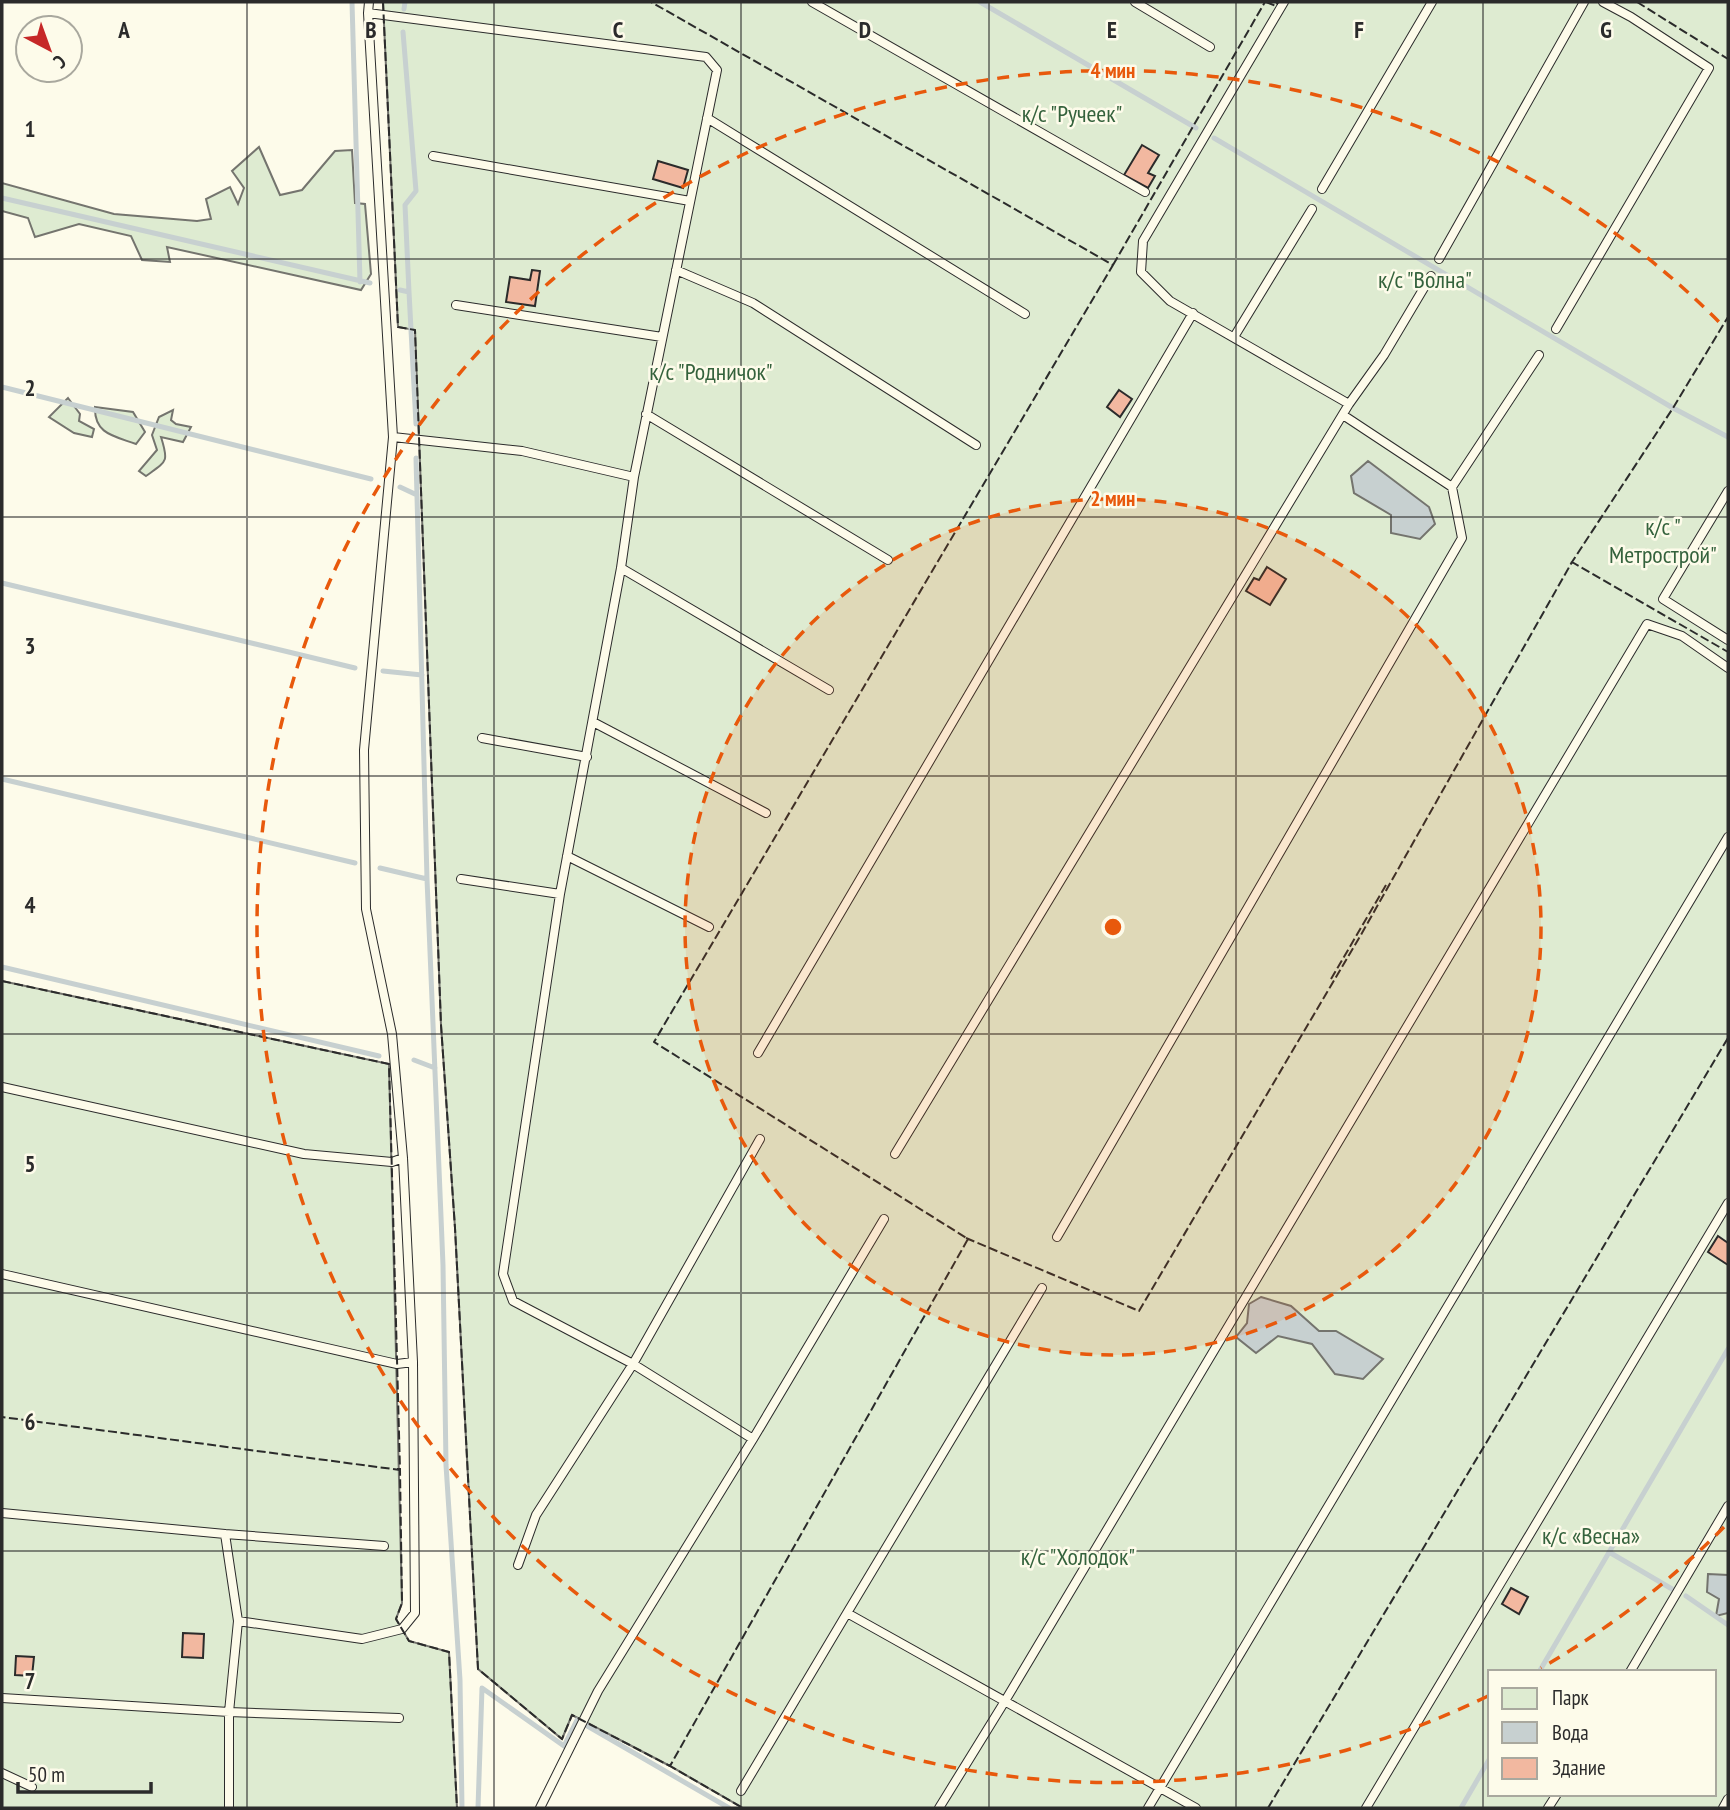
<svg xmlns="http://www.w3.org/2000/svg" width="1730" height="1810" viewBox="0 0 1730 1810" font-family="'PT Sans Narrow',sans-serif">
	<rect width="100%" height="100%" fill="#fdfbea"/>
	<path fill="#deebd1" stroke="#74746e" stroke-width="2" fill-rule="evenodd" d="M383 2H1728V1808H743L670 1766 572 1715 562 1739 478 1669 455 1228 441 1025 415 330 398 327ZM1490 1672H1714V1794H1490Z
		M259 147 280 195 302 190 335 151 352 150 355 203 365 204 371 274 361 290 167 247 170 262 142 260 131 236 79 224 35 237 28 218 2 211V183L114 214 197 221 211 219 206 199 230 187 238 204 244 188 232 171Z
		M68 398 80 414 79 421 94 429 92 437 74 433 49 417Z
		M95 407 133 412 145 432 136 444C114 436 94 434 95 407Z
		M173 410 171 420 176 424 191 427 183 442 161 437C169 462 167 461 146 476L139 471 157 450 152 435 159 417Z
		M2 981 389 1064 402 1603 396 1619 409 1641 449 1652 457 1808H2Z"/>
	<path fill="#c7d0d0" stroke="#74746e" stroke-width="2" d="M1368 461 1429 507 1435 524 1420 539 1391 533V515L1354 493 1351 476Z
		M1261 1297 1291 1306 1319 1331H1336L1383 1359 1363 1379 1335 1374 1312 1344 1278 1336 1256 1353 1236 1337 1247 1323 1249 1304Z
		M1708 1574 1728 1575V1613L1716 1616 1719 1599 1707 1592Z"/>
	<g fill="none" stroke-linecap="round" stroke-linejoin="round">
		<path stroke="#c7d0d0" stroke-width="5" d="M352 2 360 282
			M980 2 1196 128
			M404 9 405 2
			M403 32 416 191 405 205 409 292
			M1214 138 1673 408 1728 437
			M2 198 370 283
			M400 290 409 292 416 424
			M2 387 371 479
			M416 458 427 879 443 1265 446 1465 460 1680 462 1808
			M400 487 417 495
			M2 583 355 668
			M383 671 422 675
			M2 779 355 863
			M380 868 427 879
			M2 967 379 1056
			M414 1060 435 1068
			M1609 1552 1672 1589
			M1686 1596 1728 1625
			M1539 1672 1728 1349
			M478 1808 482 1688 564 1746 577 1720 729 1808
			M1461 1808 1490 1758"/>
	</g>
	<path fill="#f2b8a0" stroke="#2b2b2b" stroke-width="2" d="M1142 145 1159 155 1148 173 1155 176 1148 188 1124 175Z
		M658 161 688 170 683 188 653 179Z
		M532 270 540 271 535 306 506 302 510 277 530 280Z
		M1119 390 1132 399 1120 417 1107 407Z
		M1267 567 1286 579 1270 605 1246 591 1254 578 1259 580Z
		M1718 1236 1728 1243V1265L1708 1252Z
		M1511 1588 1528 1597 1519 1614 1502 1604Z
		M183 1633 204 1634 203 1658 182 1657Z
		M16 1656 34 1657 32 1676 15 1675Z"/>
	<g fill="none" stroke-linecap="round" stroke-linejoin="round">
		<g stroke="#2b2b2b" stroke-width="10">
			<path id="service" d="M812 2 1145 192
				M1135 2 1210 47
				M1284 2 1143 241 1141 272 1170 301 1349 404 1384 355 1431 276
				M368 13 706 57 717 70 634 477
				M707 118 1025 314
				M433 156 690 201
				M1322 189 1432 2
				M1439 259 1584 2
				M676 270 753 303 976 445
				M456 305 662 337
				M1556 329 1709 68 1631 17 1603 2
				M1234 337 1312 209
				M646 414 888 560
				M393 437 522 451 634 477 621 568 560 894 503 1274 513 1301 633 1364 753 1439 598 1691 540 1808
				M1452 487 1539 355
				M1728 491 1663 599 1728 640
				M621 568 829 690
				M593 722 766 813
				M482 738 587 757
				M567 856 709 927
				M461 879 560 894
				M758 1053 1193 313
				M2 1087 304 1154 392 1162 403 1158
				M895 1154 1349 404
				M1057 1237 1462 538 1452 487 1343 415
				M2 1274 397 1364 413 1362
				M1042 1288 847 1613 1196 1808
				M753 1439 884 1219
				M2 1513 225 1534 238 1621
				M225 1534 384 1546
				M518 1565 536 1515 633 1364 760 1139
				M1630 1672 1728 1506
				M2 1698 229 1712 399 1718
				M2 1773 32 1787
				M741 1791 847 1613
				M229 1808V1712L238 1621 362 1639 402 1629 415 1613 413 1362 403 1158 392 1034 366 909 364 750 393 437 368 13 369 2
				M939 1808 1005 1701 1647 624 1682 636 1728 668
				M1148 1808 1728 837
				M1366 1808 1728 1203
				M1548 1808 1557 1794
				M1723 1808 1728 1799"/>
		</g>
		<use href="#service" stroke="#fdfbea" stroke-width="8"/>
		<path stroke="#2b2b2b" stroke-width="2" stroke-dasharray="9 3.5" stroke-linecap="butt" d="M383 2 398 327 415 330 441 1025 455 1228 478 1669 562 1739 572 1715 670 1766 968 1239 654 1042 1113 265 651 2
			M1266 2 1276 6 1278 2
			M1637 2 1728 59
			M1113 265 1265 2
			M1571 563 1572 562 1728 652
			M1331 979 1386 885
			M2 981 389 1064 400 1470 2 1417
			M966 1238 1139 1311 1362 933 1572 562 1673 408 1728 317
			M397 1469 400 1470 402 1603 396 1619 409 1641 449 1652 457 1808
			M671 1764 670 1766 743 1808
			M1268 1808 1728 1038"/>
	</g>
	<path fill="none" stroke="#2b2b2b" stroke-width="2" stroke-opacity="0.55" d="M247 2V1808M494 2V1808M741 2V1808M989 2V1808M1236 2V1808M1483 2V1808M2 259H1728M2 517H1728M2 776H1728M2 1034H1728M2 1293H1728M2 1551H1728"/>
	<circle cx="1113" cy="927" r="428" fill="#e8590c" fill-opacity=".12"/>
	<g fill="none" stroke="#e8590c" stroke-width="3.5" stroke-dasharray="12 9">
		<circle cx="1113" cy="927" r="428"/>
		<path d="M1724 1527A856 856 0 0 1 1541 1668M1488 1696A856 856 0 1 1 1724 327"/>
	</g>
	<g text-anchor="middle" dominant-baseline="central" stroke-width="5" stroke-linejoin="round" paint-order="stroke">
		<g font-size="24" fill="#34623c" stroke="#fdfbea">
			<text x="1072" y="113">к/с "Ручеек"</text>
			<text x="1425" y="279">к/с "Волна"</text>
			<text x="711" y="371">к/с "Родничок"</text>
			<text x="1663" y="526">к/с "<tspan x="1663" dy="28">Метрострой"</tspan></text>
			<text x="1591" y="1535">к/с «Весна»</text>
			<text x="1078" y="1556">к/с "Холодок"</text>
		</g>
	</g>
	<g font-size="23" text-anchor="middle" font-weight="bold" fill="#2b2b2b" stroke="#fdfbea" stroke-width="5" stroke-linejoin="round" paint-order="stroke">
		<text x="124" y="38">A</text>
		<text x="371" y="38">B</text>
		<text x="618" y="38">C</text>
		<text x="865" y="38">D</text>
		<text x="1112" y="38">E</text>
		<text x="1359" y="38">F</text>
		<text x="1606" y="38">G</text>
		<text x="30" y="137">1</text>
		<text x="30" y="396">2</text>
		<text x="30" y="654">3</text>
		<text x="30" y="913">4</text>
		<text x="30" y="1172">5</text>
		<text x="30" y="1430">6</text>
		<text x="30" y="1689">7</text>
	</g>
	<circle cx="1113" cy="927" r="10" fill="#e8590c" stroke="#fdfbea" stroke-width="3.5"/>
	<g font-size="21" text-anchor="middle" font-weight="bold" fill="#e8590c" stroke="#fdfbea" stroke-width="5" stroke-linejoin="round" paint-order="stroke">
		<text x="1113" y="78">4 мин</text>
		<text x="1113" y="506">2 мин</text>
	</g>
	<rect width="1730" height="1810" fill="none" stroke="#2b2b2b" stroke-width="7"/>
	<rect x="1488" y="1670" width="228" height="126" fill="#fdfbea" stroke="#a9a89e" stroke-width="2"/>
	<rect x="1502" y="1688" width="35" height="21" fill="#deebd1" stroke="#a9a89e" stroke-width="2"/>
	<text x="1552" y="1705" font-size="21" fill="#2b2b2b">Парк</text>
	<rect x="1502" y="1722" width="35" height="21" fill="#c7d0d0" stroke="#a9a89e" stroke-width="2"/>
	<text x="1552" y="1740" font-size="21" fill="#2b2b2b">Вода</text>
	<rect x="1502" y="1758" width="35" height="21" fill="#f2b8a0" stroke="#a9a89e" stroke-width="2"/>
	<text x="1552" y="1775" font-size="21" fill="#2b2b2b">Здание</text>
	<g transform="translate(49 49) rotate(139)"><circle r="33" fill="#fdfbea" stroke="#a9a89e" stroke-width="2"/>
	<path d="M0-5L12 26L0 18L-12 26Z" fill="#c62828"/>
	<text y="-10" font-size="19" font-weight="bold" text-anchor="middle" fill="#2b2b2b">С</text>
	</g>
	<path d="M18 1782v10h133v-10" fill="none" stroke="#2b2b2b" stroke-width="3.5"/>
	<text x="28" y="1782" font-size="21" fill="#2b2b2b" stroke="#fdfbea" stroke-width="5" paint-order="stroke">50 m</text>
</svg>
